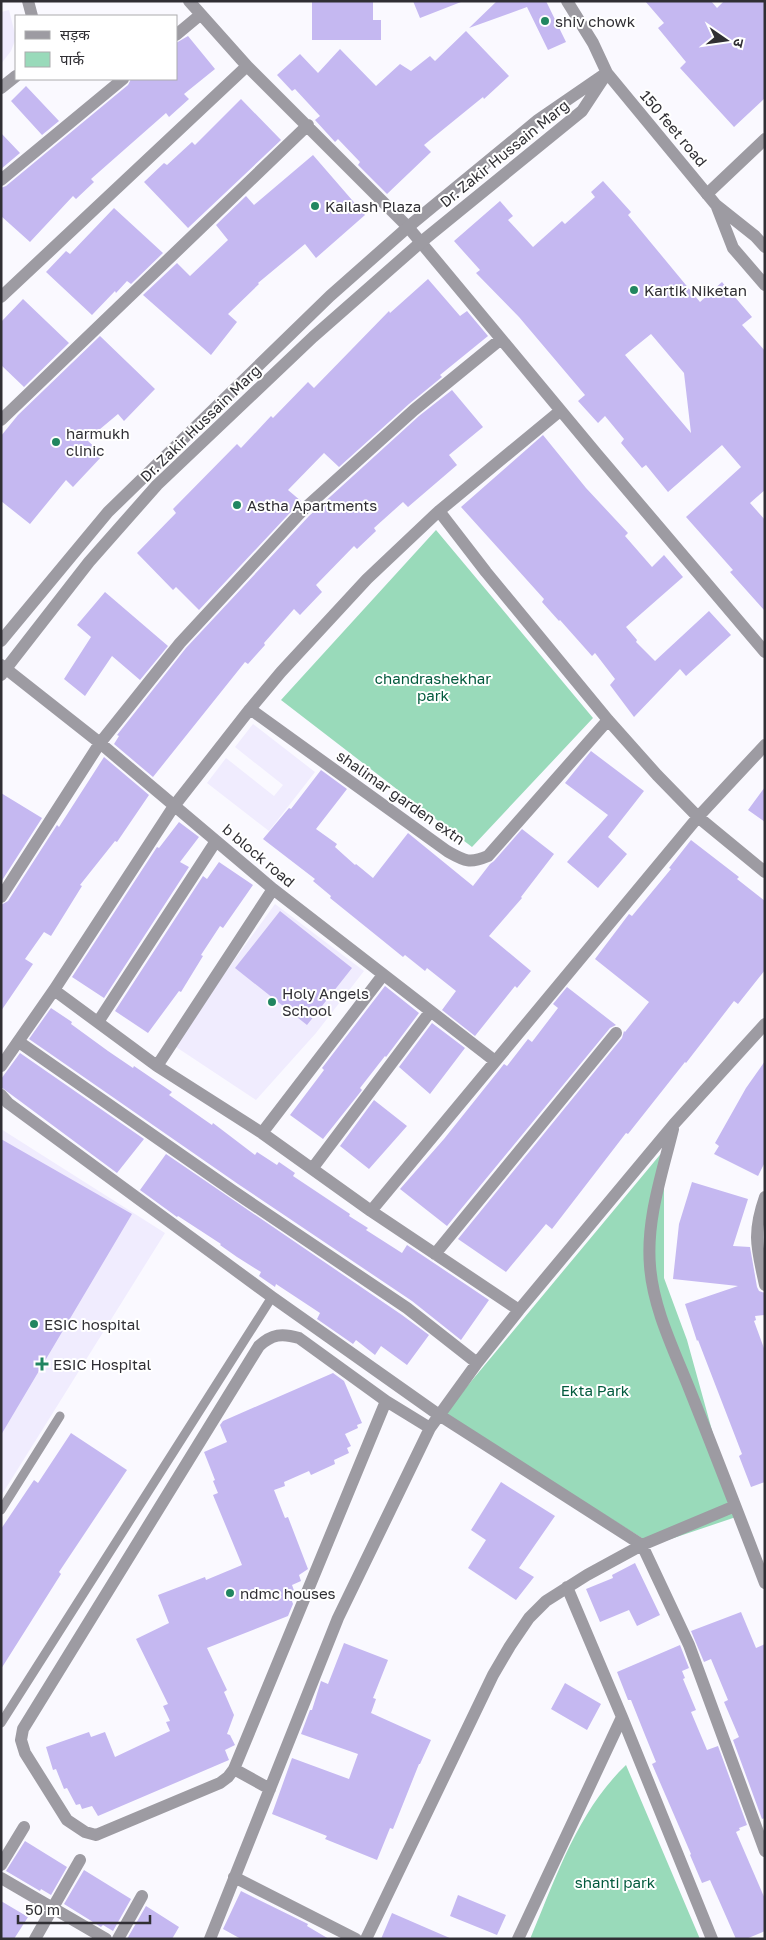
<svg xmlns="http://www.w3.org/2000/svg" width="766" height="1940" viewBox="0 0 766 1940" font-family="'Golos Text','Noto Sans Devanagari',sans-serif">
	<rect width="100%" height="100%" fill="#faf9ff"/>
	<path fill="#f0ecfe" d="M9 10 16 38 11 51 1 64V12Z
		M253 724 315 772 269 831 207 783 226 758 274 796 283 785 235 747Z
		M275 904 364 971 316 1033 256 1100 173 1045Z
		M1 1129 165 1233 1 1496Z"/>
	<path fill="#99daba" d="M436 530 593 718 472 847 281 700Z
		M664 1150V1278L687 1340 736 1517 653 1545 444 1414Z
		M626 1765 700 1939H530C556 1878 577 1812 626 1765Z"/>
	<path fill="#c5b8f1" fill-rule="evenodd" d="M312 1H373V20H381V40H312Z
		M413 1H461V2L420 18Z
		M497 1H546L566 42 548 50 527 7 469 28Z
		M645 1H711L717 8 724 1H765V98L734 127 680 68 686 62 658 28 664 23Z
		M466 31 509 76 484 99 483 97 424 145 431 152 387 194 358 165 360 162 338 139 335 142 315 120 320 116 295 89 292 91 277 75 300 54 318 73 340 49 376 86 400 64 411 71 430 56 435 61Z
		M188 36 215 69 184 94 189 99 169 117 166 113 91 179 94 182 76 199 73 196 30 242 1 216V188L6 186 128 85 131 79H176V43Z
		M26 86 59 121 42 135 11 101Z
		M241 99 281 140 188 228 144 182 164 163 167 165 192 142 195 145Z
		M1 133 20 153 1 169Z
		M313 155 365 215 316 258 305 244 258 283 259 284 228 314 237 322 211 355 143 295 177 263 190 276 228 240 216 225 246 196 254 205Z
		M603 181 631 212 628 215 700 302 722 282 752 317 742 325 765 351V490L750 503 765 520V611L730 572 733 570 686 517 741 467 722 445 668 492 646 465 642 468 621 443 624 439 605 416 598 423 578 401 585 395 519 317 476 273 480 270 454 241 500 201 513 216 508 220 533 247 562 221 565 224 595 197 591 192ZM651 334 684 373 691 433 625 355Z
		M114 208 163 253 131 284 127 281 116 293 115 291 92 315 46 272 66 251 70 254Z
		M428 279 460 316 467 311 488 336 440 375 442 377 409 404 339 467 324 453 288 490 301 501 199 610 176 587 173 590 137 553 176 513 173 509 237 444 241 448 271 416 273 418 308 382 314 388 389 311 390 313Z
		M23 299 69 343 24 387 1 365V322Z
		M100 336 155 389 124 421 118 414 87 440 103 455 73 487 66 480 30 524 1 501V436L18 415Z
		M452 390 483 427 449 455 457 465 408 507 403 502 374 528 376 531 357 549 354 546 316 585 322 592 300 615 294 609 264 643 265 645 248 664 245 662 153 777 114 744 119 736 117 735 186 648 309 516 419 416Z
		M543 435 586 488 628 533 625 536 652 567 664 555 683 577 626 627 637 640 636 642 655 661 709 611 731 635 686 676 680 669 634 717 610 685 615 679 595 653 592 656 560 620 559 621 542 602 544 599 461 507Z
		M105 592 168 646 140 680 112 656 85 696 64 679 91 637 77 625Z
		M591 751 644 791 608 837 627 854 598 888 567 862 608 815 565 783Z
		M104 757 149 795 117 842 115 841 80 885 82 886 51 936 44 932 25 959 33 964 1 1011V905L8 901 57 825 59 827Z
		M321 770 347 789 316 829 337 844 335 847 355 865 356 864 373 878 408 833 473 886 490 864 494 861 522 829 554 854 521 897 522 898 489 936 531 971 517 988 515 986 475 1036 442 1010 456 991 427 968 425 971 405 955 403 957 387 944 330 898 331 896 313 881 315 879 263 839 289 808 291 809Z
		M765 787V822L748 810Z
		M1 793 42 818 1 882Z
		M179 822 199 837 180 862 189 867 104 998 72 977 157 847 159 848Z
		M691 840 739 877 737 879 765 901V970L738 1004 734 1001 686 1063 685 1062 628 1134 626 1133 552 1229 546 1224 506 1272 458 1239 622 1038 624 1031 625 1032 649 1002 595 959 629 914 632 916 671 869 669 868Z
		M219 862 253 885 223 928 220 926 201 955 203 956 181 992 179 991 148 1033 115 1011 203 876 207 879Z
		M280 911 352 968 307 1025 235 968Z
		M385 986 419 1013 386 1057 385 1056 360 1088 362 1090 323 1139 290 1115 324 1070 322 1068Z
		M567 987 616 1025 610 1028 447 1226 400 1189 444 1139 504 1064 507 1066 528 1039 532 1042 558 1008 553 1004Z
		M51 1008 72 1022 71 1024 108 1051 133 1068 134 1066 172 1092 169 1095 212 1125 213 1123 255 1155 257 1152 277 1165 279 1162 295 1173 293 1176 350 1214 349 1216 368 1228 366 1230 402 1253 407 1245 489 1300 461 1340 412 1301 238 1184 29 1039Z
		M432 1023 465 1048 430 1094 399 1067Z
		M20 1053 144 1139 117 1173 1 1087V1079Z
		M765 1061V1162L758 1176 714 1154 719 1146 715 1143 746 1088Z
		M374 1100 407 1126 369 1169 340 1146Z
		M1 1139 132 1214 1 1435Z
		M166 1154 402 1315 429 1335 407 1365 381 1346 375 1355 356 1340 353 1344 317 1319 320 1313 276 1284 275 1287 259 1276 261 1272 237 1257 220 1245 221 1244 178 1216 177 1217 140 1190Z
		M692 1182 748 1199 733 1246 750 1247 757 1287 759 1291 765 1293V1315L755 1316 756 1320 754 1321 765 1351V1482L751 1487 739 1456 742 1454 698 1340 697 1341 685 1304 738 1286 673 1279 679 1224Z
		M333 1373 344 1381 362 1423 357 1425 358 1428 345 1434 351 1446 347 1448 349 1453 334 1460 335 1464 311 1475 309 1471 284 1482 285 1486 274 1490 285 1518 288 1517 308 1569 299 1575 301 1581 292 1585 296 1596 291 1598 293 1604 288 1616 207 1648 227 1690 224 1692 234 1715 227 1734 230 1735 235 1745 225 1750 229 1760 98 1816 92 1806 82 1809 80 1804 76 1805 67 1788 64 1789 56 1769 53 1770 46 1747 89 1732 91 1737 105 1732 115 1757 170 1731 166 1722 170 1721 163 1706 168 1704 136 1639 169 1623 158 1595 205 1577 206 1580 242 1565 213 1495 218 1493 213 1481 215 1480 204 1452 227 1442 220 1425 223 1421Z
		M71 1433 127 1470 59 1572 61 1574 1 1669V1529L34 1480 38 1483Z
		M501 1482 555 1516 519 1568 534 1577 516 1600 468 1568 486 1540 471 1530Z
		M635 1563 660 1615 637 1626 629 1610 600 1622 586 1589 613 1578 612 1575Z
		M741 1612 756 1648 765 1644V1818L762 1819 733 1740 739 1737 724 1702 728 1700 711 1659 704 1662 691 1631Z
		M344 1643 388 1660 373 1698 376 1699 371 1713 431 1740 420 1764H419L393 1829 390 1828 377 1860 325 1839 327 1836 272 1814 292 1758 349 1779 358 1754 301 1734 310 1710H312L321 1681 328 1684Z
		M680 1645 689 1668 682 1671 685 1678 683 1679 696 1710 691 1712 707 1750 718 1746 747 1825 739 1828 740 1830 736 1832 765 1899V1931L746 1939H736L710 1880 702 1883 690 1855 691 1854 652 1764 656 1762 645 1735 631 1700H628L617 1672Z
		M565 1683 601 1704 587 1730 551 1709Z
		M25 1841 67 1867 51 1895 41 1889 40 1891 6 1871Z
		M84 1870 131 1899 113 1931 103 1925 101 1927 64 1904Z
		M241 1891 308 1924 307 1926 329 1939H241L223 1929Z
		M458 1895 506 1915 497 1935 450 1916Z
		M1 1901 28 1917 14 1939H1Z
		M146 1906 179 1927 172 1939H127Z
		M392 1913 452 1939H381Z"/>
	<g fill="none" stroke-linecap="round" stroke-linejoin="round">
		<path stroke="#9d9ba2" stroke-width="9" d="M1 1510 60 1416
			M1 1723 272 1297"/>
		<path stroke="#9d9ba2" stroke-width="12" d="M28 1 32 16
			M189 1 247 66 408 227 596 453 765 652
			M176 35 200 15
			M1 88 16 76
			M1 180 123 79
			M707 194 765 139
			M1 297 247 66
			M1 420 308 125
			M439 511 486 572 608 720 657 775 698 817 765 872
			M1 665 100 743 273 889 495 1061
			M250 709 447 851C465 861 469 864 488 856L608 720
			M1 897 100 743 180 643 303 510 414 410 501 339
			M54 990 157 1066 262 1133 371 1211 519 1310
			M98 1022 216 841
			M19 1042 233 1191 407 1308 477 1363
			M1 1066 54 990 174 806 250 709 281 672 367 579 439 511 560 411
			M157 1066 273 889
			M1 1095 8 1103 272 1297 439 1415 642 1545 689 1645 765 1851
			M673 1129C662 1174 646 1220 650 1266 653 1308 674 1350 689 1388 715 1453 740 1518 765 1583
			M262 1133 383 975
			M312 1169 430 1012
			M765 1197C752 1234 757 1248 765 1285
			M371 1211 698 817 765 745
			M435 1254 616 1033
			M386 1401 234 1769 228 1777 220 1783 96 1835 85 1832 67 1820 25 1753 21 1740 23 1729 259 1346C272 1334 282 1333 299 1338L386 1401 430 1428
			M567 1587 622 1717 712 1939
			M234 1769 270 1789
			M1 1865 24 1827
			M234 1877 356 1939
			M1 1878 106 1939
			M35 1939 80 1860
			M118 1939 142 1896
			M210 1939 338 1618 430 1428 477 1363 519 1310 674 1124 765 1024
			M366 1939 493 1675 510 1646 529 1618 546 1601 587 1575 642 1545 735 1506
			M518 1939 622 1717"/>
		<path stroke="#9d9ba2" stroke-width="12" d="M567 1 593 43 607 73 716 205 755 236 765 247
			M717 207 733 248 765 285
			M1 641 108 512 330 296 408 227 538 120 602 76
			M1 675 89 562 157 485 313 337 420 243 582 111 607 73"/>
	</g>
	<g fill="#218660" stroke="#fff" stroke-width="2">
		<circle cx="545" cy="21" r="5"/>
		<circle cx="315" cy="206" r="5"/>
		<circle cx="634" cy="290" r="5"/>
		<circle cx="56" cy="442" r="5"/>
		<circle cx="237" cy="505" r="5"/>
		<circle cx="272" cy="1002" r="5"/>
		<circle cx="34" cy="1324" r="5"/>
		<path d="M39.5 1356.5h5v5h5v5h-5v5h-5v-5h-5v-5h5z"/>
		<circle cx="230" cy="1593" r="5"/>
	</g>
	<g text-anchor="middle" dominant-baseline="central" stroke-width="4" stroke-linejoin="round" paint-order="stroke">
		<g font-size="15" fill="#302f34" stroke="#fff" text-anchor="start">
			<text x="555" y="21">shiv chowk</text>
			<text x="325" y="206">Kailash Plaza</text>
			<text x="644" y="290">Kartik Niketan</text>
			<text x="66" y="433">harmukh<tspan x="66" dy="17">clinic</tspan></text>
			<text x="247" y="505">Astha Apartments</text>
			<text x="282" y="993">Holy Angels<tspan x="282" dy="17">School</tspan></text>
			<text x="44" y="1324">ESIC hospital</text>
			<text x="53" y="1364">ESIC Hospital</text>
			<text x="240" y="1593">ndmc houses</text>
		</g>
		<g font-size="15" fill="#302f34" stroke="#fff">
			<text transform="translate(674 128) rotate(50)">150 feet road</text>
			<text transform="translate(504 153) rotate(-39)">Dr. Zakir Hussain Marg</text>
			<text transform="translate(200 423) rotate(-44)">Dr. Zakir Hussain Marg</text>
			<text transform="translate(401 797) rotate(35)">shalimar garden extn</text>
			<text transform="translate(259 855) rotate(40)">b block road</text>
		</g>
		<g font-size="15" fill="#025a3d" stroke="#fff">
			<text x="433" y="678">chandrashekhar<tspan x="433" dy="17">park</tspan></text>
			<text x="595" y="1390">Ekta Park</text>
			<text x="615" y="1882">shanti park</text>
		</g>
	</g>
	<rect width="766" height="1940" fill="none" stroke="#302f34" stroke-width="5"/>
	<rect x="15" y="15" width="162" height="65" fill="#ffffff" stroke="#acacae"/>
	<rect x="25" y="31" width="25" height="8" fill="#9d9ba2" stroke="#acacae"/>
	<text x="60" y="40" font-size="15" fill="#302f34">सड़क</text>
	<rect x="25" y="52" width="25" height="15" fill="#99daba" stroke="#acacae"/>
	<text x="60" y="65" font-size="15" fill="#302f34">पार्क</text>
	<g transform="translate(726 40) rotate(103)" stroke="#ffffff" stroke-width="4" paint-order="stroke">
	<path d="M0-4L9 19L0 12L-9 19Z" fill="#302f34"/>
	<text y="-8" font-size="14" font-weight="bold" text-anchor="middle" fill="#302f34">उ</text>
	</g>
	<path d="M18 1915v8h132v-8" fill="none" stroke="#302f34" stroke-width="2.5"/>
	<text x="25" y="1915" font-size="15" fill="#302f34" stroke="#ffffff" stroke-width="4" paint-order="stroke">50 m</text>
</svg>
